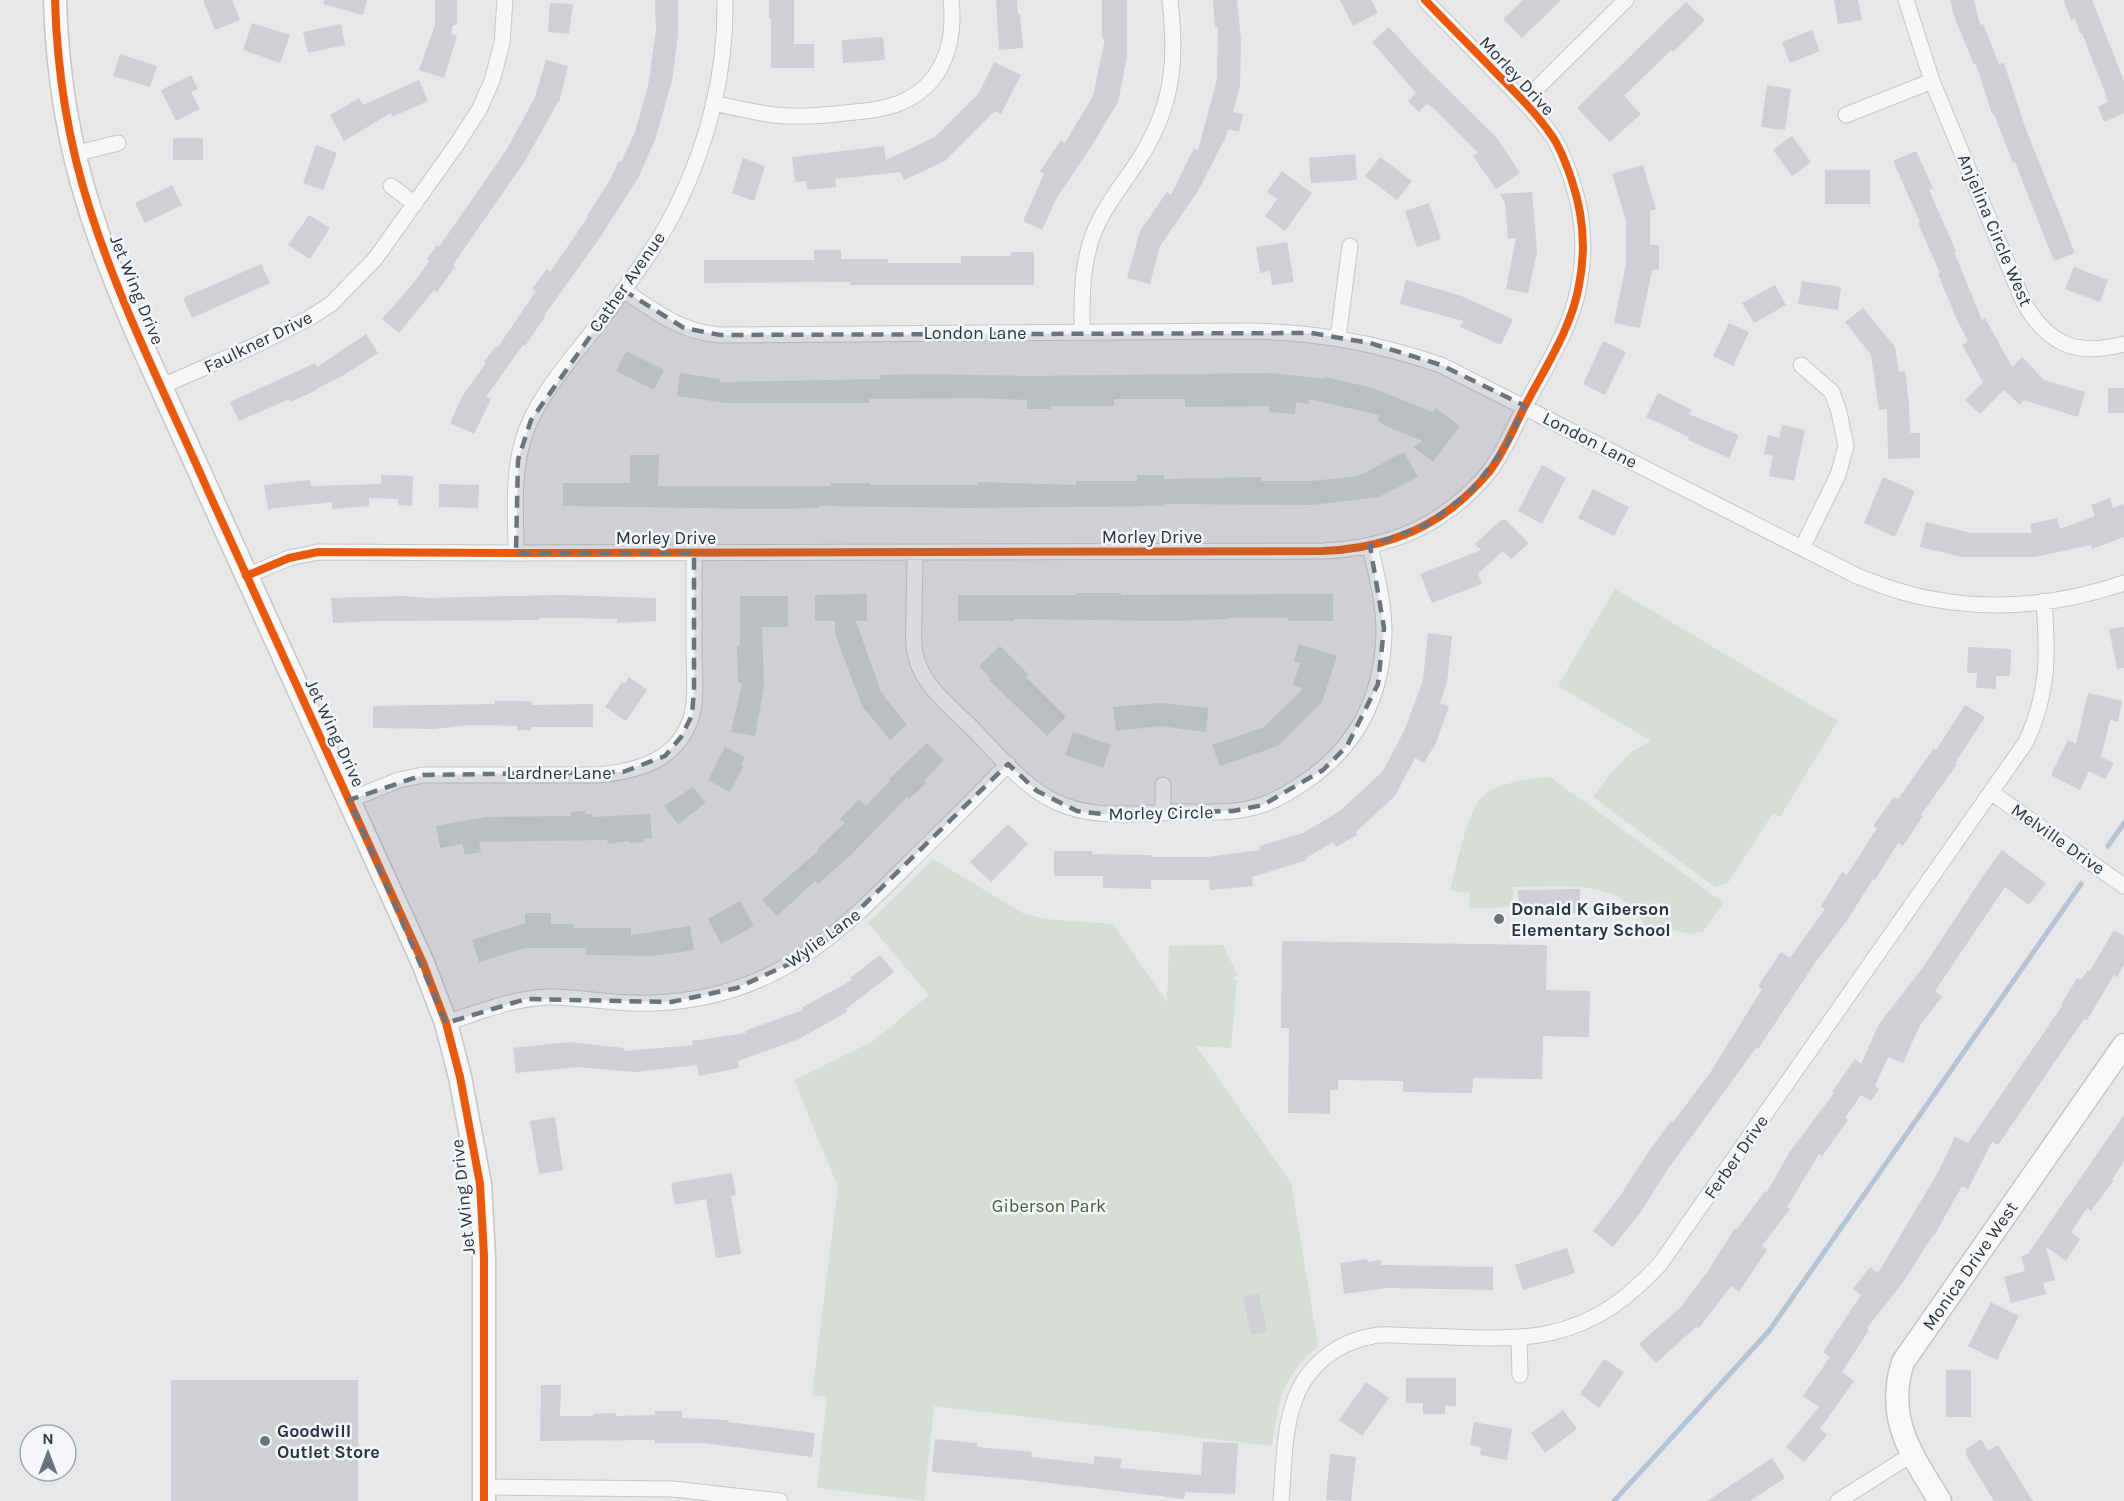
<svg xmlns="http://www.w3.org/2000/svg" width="2124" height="1501" viewBox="0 0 2124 1501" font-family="Karla,sans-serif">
	<rect width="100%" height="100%" fill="#e6e8ea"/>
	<path fill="#d6ded6" d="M1615 589 1838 721 1780 817 1773 813 1728 883 1715 887 1593 797 1610 774 1631 752 1651 741 1558 686Z
		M1550 777 1724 903 1703 932 1690 934 1673 930 1650 936C1643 922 1635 907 1622 899 1594 882 1545 887 1513 887V907L1469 908 1470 893 1450 890C1457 866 1466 815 1481 798 1495 782 1530 779 1550 777Z
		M933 859 1022 913 1045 919 1113 924 1167 1002 1169 946 1223 945 1237 974 1232 980H1237L1231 1048 1196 1046 1291 1183 1318 1346C1281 1379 1279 1398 1272 1446L934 1406 924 1501 817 1488 827 1397 812 1395 838 1187 794 1080 872 1042 929 995 868 923Z"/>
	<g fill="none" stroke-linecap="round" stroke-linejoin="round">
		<path stroke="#b4c4d5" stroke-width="5" d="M2108 846 2124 823
			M1614 1501 1769 1331 2081 884"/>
	</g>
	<path fill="#ced0d3" d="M203 0H232L240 20 215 30Z
		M324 0H367L363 15 323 4Z
		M435 0H457V25H453L451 34 457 36 444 78 419 70 435 25Z
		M655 0H678V34L672 81 655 140 638 178 599 239 544 316 545 317 525 346 523 345 486 397 491 399 474 434 450 423 463 395 486 363 484 362 496 346 498 347 536 291 532 289 547 269 550 272 588 217 587 216 611 178 619 161 621 162 635 132 648 86 656 30Z
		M769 0H794V44H814V68H771V18H769Z
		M996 0H1017L1018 14H1020L1023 48 999 50Z
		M1102 0H1127V58L1118 102 1091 147 1056 199 1042 230 1023 221 1044 174 1040 171 1061 140 1065 143 1093 96 1105 39H1102Z
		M1213 0H1237L1241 40 1240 86 1233 112 1243 114 1239 132 1228 129 1224 143 1223 142 1198 191 1160 246 1150 284 1127 278 1140 231 1167 192 1171 195 1194 148 1198 150 1217 79 1218 27H1215Z
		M1340 0H1371L1378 13 1353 26Z
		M1523 0H1561L1522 38 1503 19Z
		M1834 0H1858L1862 20 1838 24Z
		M1950 0H1974L1980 25 1983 24 1999 64 2004 63 2024 124 2075 253 2054 261 2015 162 2013 163 1994 114H1992L1976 64 1974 65 1954 16Z
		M2063 0H2092L2124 81V113L2104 122 2098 107 2108 102 2103 87 2082 33H2080L2075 19 2071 20Z
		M1686 2 1705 20 1673 52 1671 50 1624 96 1641 114 1610 142 1577 108Z
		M550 3 573 4 569 34 548 32Z
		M252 23 290 35 280 63 243 50Z
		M341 24 345 45 308 53 303 32Z
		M1389 27 1424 66 1497 138 1520 173 1496 189 1473 156 1478 153 1433 108 1427 104 1419 112 1408 101 1416 93 1372 42Z
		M1812 30 1820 51 1790 63 1782 42Z
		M883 37 885 60 843 63 842 40Z
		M120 54 157 66 150 87 113 76Z
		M546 60 568 66 559 103 558 102 525 161 457 259 453 266 455 267 437 292 434 290 399 333 382 319 416 280 429 261 427 259 437 245 439 247 507 149 535 97Z
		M994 62 1021 75 1001 114 995 111 945 161 904 180 900 172 835 179 836 187 807 190 806 181 795 182 792 157 884 146 886 160 935 137 979 93Z
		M191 75 198 89 191 92 200 109 176 121 161 90Z
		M419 80 428 101 392 117 391 113 344 141 330 115 359 98 363 105Z
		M1767 85 1791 89 1785 130 1761 127Z
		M1792 136 1811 162 1792 176 1773 150Z
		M173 138H203V160H173Z
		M316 145 337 153 323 190 303 183Z
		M1916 151 1933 188 1929 190 1956 251 1954 252 1982 320 1985 318 2012 367 2022 357 2044 380 2085 392 2078 417 2024 400 2020 405 2004 390 1980 414 1965 400 1983 382 1962 345 1968 341 1957 320 1938 274 1940 273 1918 223 1920 222 1893 161Z
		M1355 154 1357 180 1311 183 1309 158Z
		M1380 157 1412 181 1397 200 1365 176Z
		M743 158 765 166 754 201 732 193Z
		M1643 165 1656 209 1650 211V245H1659V270H1652L1640 328 1614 323 1626 264V221L1612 174Z
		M1825 170H1870V204H1825Z
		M1282 171 1312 193 1285 231 1265 216 1277 199 1267 192Z
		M172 185 182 205 145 223 135 203Z
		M1532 192 1537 252 1528 293 1506 289 1516 238 1508 239 1505 203 1500 194Z
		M1429 203 1441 239 1417 247 1405 211Z
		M309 215 330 228 310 259 288 245Z
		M1287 242 1294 282 1272 285 1270 271 1260 273 1256 247Z
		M814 250H841V259H888V263H961V256H1011V252H1034V285H850V282L704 283V260H814Z
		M261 264 270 283 192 318 183 298Z
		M2074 267 2108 280 2100 302 2065 289Z
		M1406 280 1459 295 1513 319 1501 345 1460 327 1463 321 1400 304Z
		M1802 281 1841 287 1838 310 1798 304Z
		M1775 285 1786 305 1754 323 1742 303Z
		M1863 308 1895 347 1899 372 1905 371 1909 403 1910 433H1920V458L1888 459 1887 409 1879 410 1871 355 1845 322Z
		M1729 323 1749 332 1733 366 1713 356Z
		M366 334 378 353 344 375 316 389 317 390 290 402 289 399 239 421 230 402 315 363 317 367Z
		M1603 341 1626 352 1605 395 1583 384Z
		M626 351 664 370 654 390 616 371Z
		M680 373 720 379V382L880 379V375L925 374 1027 376 1269 373 1325 379V377L1373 388 1433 412 1436 408 1460 426 1433 462 1413 447 1423 441 1385 426 1377 420 1379 415 1309 399 1308 404 1296 402 1295 414 1269 412V406L1185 407V399H1114V406H1051V409H1027V400L975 398 869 399V403H727L677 396Z
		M2108 388H2124V413H2108Z
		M1658 393 1692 410 1689 414 1739 435 1729 458 1688 440 1689 437 1646 417Z
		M1782 425 1805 430 1794 481 1769 476 1773 456 1764 454 1768 435 1779 438Z
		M1404 452 1418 477 1379 497 1312 505 1164 504V506L968 508 819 506V508L770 509 563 506V483H630V455H659L658 486H831V483H870V485H978V482L1076 485V481H1137V475H1164V479L1261 477V481H1312L1358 476Z
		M1542 465 1566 478 1542 524 1518 511Z
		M381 475 413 476 412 506 398 505V499L369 498V506L332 509V502L268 509 264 485 310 480 311 486 381 484Z
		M1883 477 1915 491 1895 537 1864 523Z
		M439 484 479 485 478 508 439 507Z
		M1593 489 1629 507 1614 536 1578 518Z
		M2110 498 2113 508 2124 504V537L2092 549 2091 545 2035 557H1962L1920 547 1926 522 1971 533H2032L2030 524 2057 518 2060 529 2095 516 2091 505Z
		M1501 520H1506L1529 543 1511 559 1503 551 1478 574 1482 584 1432 603 1420 574 1481 550 1475 544Z
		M1076 593H1121V595L1333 594V621H1288V618H1227V619L1173 621 1014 619V621H958V595H1076Z
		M867 594V621H856L881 692 907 725 890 740 862 706 835 634V621H815V595Z
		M559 595 656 598V621L617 623V619L575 618H539V620L374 621 333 623 331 598 405 596 426 598Z
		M740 596H788V627H762L764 687 755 736 731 732 742 683H738L737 646H740Z
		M2124 627V668L2117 669 2109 629Z
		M1428 633 1452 636 1447 682 1440 703 1449 706 1436 743 1424 763 1415 758 1395 796 1356 832 1357 835 1336 847 1333 842 1306 858 1307 860 1252 877 1253 886 1210 890 1209 880H1151V889L1103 888V876H1054V851H1092V854L1151 855V857H1207L1260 850 1259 846 1303 833 1340 811 1383 771 1405 729 1423 680Z
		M1299 644 1337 656 1322 702 1278 746 1220 766 1212 745 1264 727 1303 689 1293 685 1300 663 1294 661Z
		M1000 646 1028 674 1026 677 1066 717 1047 736 989 680 990 678 979 666Z
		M1968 647 2011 649 2010 676H1996V689L1976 688 1977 673H1967Z
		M629 677 647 690 626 721 605 707 622 682 624 684Z
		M2088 693 2122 701 2118 722 2110 720 2101 757 2114 763 2105 779 2089 771 2080 790 2051 775 2068 740 2076 744Z
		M495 701H522L532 702V705L593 704V727H531V730H517V726L471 725 433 729 373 728V706L495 704Z
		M1160 703 1208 708 1206 732 1160 726 1116 731 1113 707Z
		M1965 705 1985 717 1955 763 1957 764 1921 815 1923 816 1903 846 1898 843 1875 880 1873 879 1846 922 1815 963 1758 1049 1756 1048 1668 1169 1640 1213 1613 1247 1593 1231 1620 1196 1647 1154 1671 1121 1673 1122 1710 1073 1762 989 1758 986 1781 952 1790 958 1825 909 1821 906 1842 872 1847 875 1877 828 1873 826 1894 797 1898 799 1934 748 1936 750Z
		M1073 732 1111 745 1103 768 1065 755Z
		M927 743 944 760 924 781 926 783 909 799 907 797 850 856 818 884 815 881 777 916 762 900 818 851 817 849 845 823 840 819 859 799 866 806 890 781 889 779Z
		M725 747 745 757 741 765 743 767 730 792 708 780Z
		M693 787 706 803 678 824 664 806Z
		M585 811V814H592V817L650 814 652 838 643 839 644 842 629 843V841L608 844 607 840 479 842 481 852 465 855 462 844 440 848 436 826 486 817 571 816V812Z
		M1008 824 1028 844 991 882 970 862Z
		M2002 850 2046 883 2029 905 2005 887 1935 991 1942 997 1920 1025 1903 1063 1888 1057 1875 1086 1879 1089 1871 1101 1861 1095 1845 1118 1848 1120 1822 1156 1819 1154 1787 1207 1790 1209 1762 1246 1767 1250 1739 1292 1731 1286 1699 1328 1696 1327 1656 1363 1639 1344 1681 1307 1708 1271 1735 1228 1737 1229 1765 1191 1767 1192 1789 1153 1834 1093 1832 1092 1855 1059 1861 1064 1879 1024 1924 966 1985 873Z
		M1580 889V913L1518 914V890Z
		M740 901 754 926 721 944 708 919Z
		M525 913H551V924H574V928H631V935L690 926 694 950 653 956 586 955V948H525L479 962 472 940 525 923Z
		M2114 930 2124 936V965L2117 977 2114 975 2087 1020 2084 1019 1998 1145 1992 1142 1968 1189 1962 1186 1934 1236 1933 1235 1904 1281 1867 1328 1869 1330 1842 1372 1854 1381 1820 1429 1827 1435 1804 1462 1786 1447 1819 1407 1803 1396 1830 1357 1823 1352 1861 1295 1853 1289 1870 1267 1878 1273 1937 1174 1955 1137 1968 1143 2062 1006 2061 1005 2077 978 2081 980 2088 970 2090 971Z
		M1282 941 1547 945 1546 990 1590 991 1589 1037 1543 1036 1542 1079 1473 1078 1472 1093 1403 1092V1081L1338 1080V1090H1330V1114L1288 1113 1289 1028H1281Z
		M880 955 894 972 846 1009 847 1012 799 1039 738 1061 739 1068 699 1076 697 1065 635 1072 578 1067 516 1073 513 1048 569 1042 624 1048V1051L693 1045 692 1041 746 1033 745 1031 803 1010 801 1008 852 980 850 978Z
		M2124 1115V1161L2112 1179 2114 1180 2091 1211 2087 1208 2071 1232 2080 1239 2066 1261 2046 1247 2055 1280 2043 1283 2046 1294 2011 1303 2004 1277 2025 1271 2021 1256 2028 1254Z
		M555 1117 563 1170 539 1174 530 1121Z
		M732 1173 736 1195 731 1196 741 1254 716 1258 706 1199 675 1205 671 1183Z
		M1567 1248 1575 1273 1523 1290 1515 1265Z
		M1367 1259 1368 1262 1381 1260V1265L1493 1267V1290L1387 1288 1344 1294 1340 1263Z
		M1259 1294 1267 1331 1251 1335 1243 1297Z
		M1991 1302 2019 1316 1997 1360 1968 1346Z
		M1604 1359 1624 1372 1599 1408 1580 1394Z
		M1946 1370H1971V1417H1946Z
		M1406 1378H1456V1406H1445V1414H1423V1403H1406Z
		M171 1380H358V1501H171Z
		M1366 1382 1389 1398 1362 1436 1339 1420Z
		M541 1385H561L560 1416H593V1414L616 1413V1416L655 1415V1411H682V1418L728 1420V1422L815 1433 812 1457 703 1443H655V1440L540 1441Z
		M1563 1410 1577 1429 1545 1453 1531 1433Z
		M1474 1422 1512 1429 1507 1460 1480 1455 1481 1447 1470 1445Z
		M935 1439 977 1443V1447L1032 1452 1031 1457 1094 1464V1456L1122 1459 1120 1468 1201 1475 1203 1442 1238 1443 1235 1494 1185 1492 1184 1499 1024 1480 932 1472Z
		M1981 1439 1988 1451 1998 1445 2033 1501H1994L1966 1455V1449Z
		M1330 1454 1356 1457 1351 1501 1326 1500Z
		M1772 1458 1785 1478 1750 1501H1707Z"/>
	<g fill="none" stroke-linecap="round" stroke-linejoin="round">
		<g stroke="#c4c6c8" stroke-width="17">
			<path id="street" d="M1906 0 1932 81 2023 301C2047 344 2076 357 2124 344
				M1524 101 1626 0
				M713 103C731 107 749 111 767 114 793 118 820 116 845 113 864 111 882 110 900 103 943 85 956 43 951 0
				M1846 115 1932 81
				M74 154 118 143
				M391 186 415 204
				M623 290C655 311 680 332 720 335L1249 331C1317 332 1376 343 1441 365L1857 576C1881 585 1906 595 1932 599 1996 611 2062 604 2124 583
				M1082 332C1082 298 1081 265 1094 232 1105 205 1124 183 1140 158 1173 105 1177 62 1170 0
				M1338 338 1350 246
				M1801 365 1832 392 1839 412 1846 446 1838 475 1802 548
				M162 386 256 345 311 317 331 304 375 259 457 144 479 110 492 81 502 43 505 0
				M915 552C915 574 914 595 914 616 914 629 912 644 916 657 923 686 951 707 971 727 997 753 1023 787 1056 802 1094 820 1136 813 1177 812 1205 812 1235 814 1262 805 1278 800 1293 790 1306 781 1359 745 1383 694 1384 631 1384 602 1376 573 1370 546
				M516 553C516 516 512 477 523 440 536 396 572 359 599 323 627 285 659 245 679 202 709 139 726 69 725 0
				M246 576 289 558 318 552 516 553 1323 551C1370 549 1415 537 1453 507 1466 497 1478 485 1489 472 1505 451 1514 427 1526 404 1546 366 1572 327 1579 285 1586 250 1583 214 1572 181 1567 166 1561 149 1552 136 1537 114 1517 94 1498 75 1474 50 1449 25 1425 0
				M1163 785V813
				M1992 793 2124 886
				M349 800 399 780 423 775H598C639 771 679 760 692 715 697 695 694 670 694 650 694 617 694 585 694 553
				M446 1023C479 1012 511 999 547 997 575 996 604 1003 633 1003 645 1004 657 1003 669 1002 778 993 839 934 911 861 944 829 976 797 1008 764
				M1519 1337 1520 1375
				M484 1487 673 1489 780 1501
				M1281 1501C1284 1469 1283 1433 1294 1402 1306 1366 1337 1342 1373 1336 1386 1333 1401 1336 1414 1336 1456 1336 1510 1342 1550 1333 1598 1322 1627 1299 1660 1264L2026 742C2049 692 2048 655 2044 601
				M1838 1501 1911 1455"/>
		</g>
		<g stroke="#c4c6c8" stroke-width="25">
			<g id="secondary">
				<path d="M55 0C57 71 68 142 90 210 121 307 168 400 209 493 279 650 352 806 423 963L446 1023 460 1077 480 1184 484 1256V1501"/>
				<path id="s1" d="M1940 1501C1911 1454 1885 1418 1903 1362L2124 1045"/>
			</g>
		</g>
		<use href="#street" stroke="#f5f6f7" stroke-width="15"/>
		<use href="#secondary" stroke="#f8f8f8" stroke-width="22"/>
		<g stroke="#f4f6f9" stroke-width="11">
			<path id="cycleway" d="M55 0C57 71 68 142 90 210 121 307 168 400 209 493 279 650 352 806 423 963L446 1023 460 1077 480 1184 484 1256V1501
				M246 576 289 558 318 552 516 553 1323 551C1370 549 1415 537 1453 507 1466 497 1478 485 1489 472 1505 451 1514 427 1526 404 1546 366 1572 327 1579 285 1586 250 1583 214 1572 181 1567 166 1561 149 1552 136 1537 114 1517 94 1498 75 1474 50 1449 25 1425 0"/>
		</g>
		<use href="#cycleway" stroke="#e8590c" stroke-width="8"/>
	</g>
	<path fill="#6c737f" fill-opacity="0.2" stroke="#6c737f" stroke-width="4.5" stroke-dasharray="12 8" stroke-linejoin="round" d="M623 290 684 328 720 335 1311 333 1370 343 1441 365 1525 406 1506 446 1472 490 1428 524 1370 546 1384 628 1378 684 1347 746 1323 770 1263 805 1233 811 1102 814 1077 811 1037 791 1008 764 831 937 800 959 737 988 671 1002 526 999 446 1023 349 800 423 775 623 772 665 756 681 737 692 715 694 690V553H516L518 460 531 420Z"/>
	<g fill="#6c737f" stroke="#f4f6f9" stroke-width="2">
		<circle cx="1499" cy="919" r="6"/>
		<circle cx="265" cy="1441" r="6"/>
	</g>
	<g text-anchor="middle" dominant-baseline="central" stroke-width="5" stroke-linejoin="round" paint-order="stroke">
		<g font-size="18" fill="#2b3445" stroke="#f4f6f9">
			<text transform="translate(1517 76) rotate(47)">Morley Drive</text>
			<text transform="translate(1995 230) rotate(67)">Anjelina Circle West</text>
			<text transform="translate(627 282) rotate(-55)">Cather Avenue</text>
			<text transform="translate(137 290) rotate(68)">Jet Wing Drive</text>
			<text x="975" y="333">London Lane</text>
			<text transform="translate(258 342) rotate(-26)">Faulkner Drive</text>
			<text transform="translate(1590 440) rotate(27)">London Lane</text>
			<text x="1152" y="537">Morley Drive</text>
			<text x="666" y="538">Morley Drive</text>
			<text transform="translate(335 733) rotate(65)">Jet Wing Drive</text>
			<text x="559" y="773">Lardner Lane</text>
			<text transform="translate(1161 813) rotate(-1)">Morley Circle</text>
			<text transform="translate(2058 839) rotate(35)">Melville Drive</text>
			<text transform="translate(823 938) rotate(-36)">Wylie Lane</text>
			<text transform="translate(1736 1157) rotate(-55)">Ferber Drive</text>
			<text transform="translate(463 1197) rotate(-96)">Jet Wing Drive</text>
			<text stroke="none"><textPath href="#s1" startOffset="267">Monica Drive West</textPath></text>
		</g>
		<g font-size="18" font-weight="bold" fill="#2b3445" stroke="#f4f6f9" text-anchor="start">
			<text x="1511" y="909">Donald K Giberson<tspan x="1511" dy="21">Elementary School</tspan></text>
			<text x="277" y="1431">Goodwill<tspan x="277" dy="21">Outlet Store</tspan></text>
		</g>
		<g font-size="18" fill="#3f6138" stroke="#f4f6f9">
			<text x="1049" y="1206">Giberson Park</text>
		</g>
	</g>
	<g transform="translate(48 1453)"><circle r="28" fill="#f4f6f9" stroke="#a4a8b1" stroke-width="1.5"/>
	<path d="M0-4.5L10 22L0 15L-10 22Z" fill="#6c737f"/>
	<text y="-9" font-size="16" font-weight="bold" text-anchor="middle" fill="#2b3445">N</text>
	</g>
</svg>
